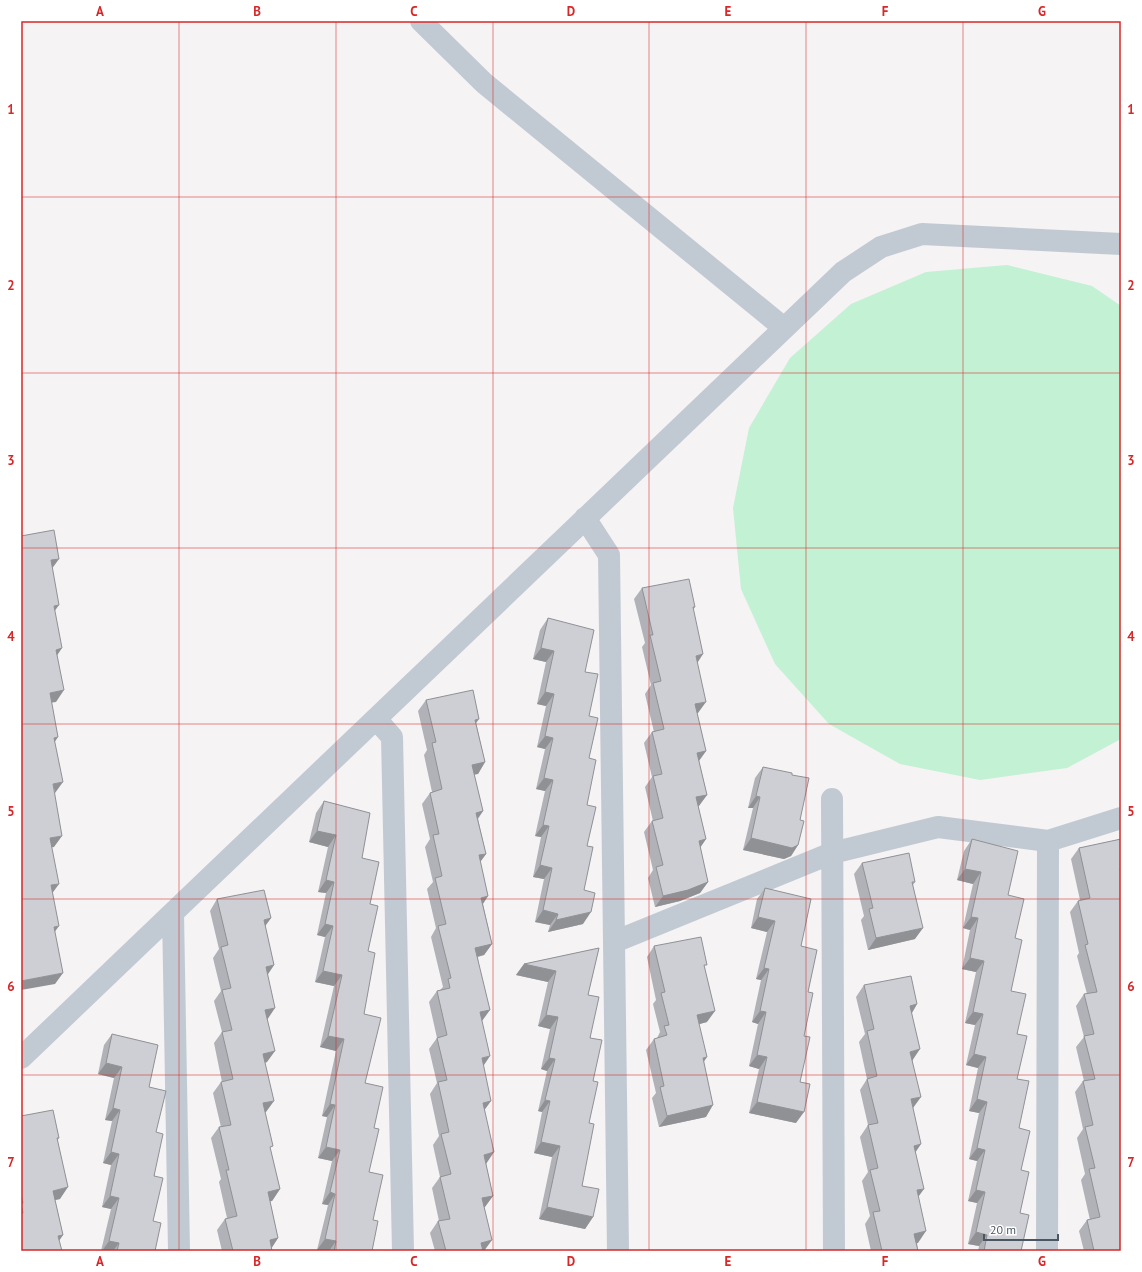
<svg xmlns="http://www.w3.org/2000/svg" width="1142" height="1272" viewBox="0 0 1142 1272" font-family="'PT Sans',sans-serif">
	<rect width="100%" height="100%" fill="#f5f3f3"/>
	<path fill="#c3f1d4" d="M1007 265 1092 286 1121 306V739L1067 768 980 780 900 764 829 724 775 664 741 589 733 508 749 428 790 358 851 304 926 272Z"/>
	<g fill="none" stroke-linecap="round" stroke-linejoin="round">
		<path stroke="#c1cad2" stroke-width="22" d="M421 21 484 83 784 328
			M585 518 609 555 618 1251
			M376 719 392 737 403 1251
			M832 799 834 1251
			M173 913 179 1251
			M614 942 832 853 938 827 1048 841 1121 818
			M21 1058 843 272 881 247 922 234 1121 244
			M1047 1251 1048 841"/>
	</g>
	<path fill="#b0b2b7" d="M642 588 695 607 693 610 697 663 698 713H697L706 751 699 761 707 795 698 806 706 839 700 847 708 882 700 893 680 901 655 907 648 878 653 870 644 832 652 821H653L645 787 652 777 644 743 652 732H654L645 694 651 685 642 647 645 643 634 599Z
		M548 618 585 672 589 716V758L587 805V846L584 890 583 924 548 932 550 925 535 922 544 879 533 877 541 837 535 836 545 791 536 789 545 749 537 747 546 706 537 704 546 662 533 659 540 630Z
		M426 700 476 723 485 762 478 774H474L483 811 478 819 486 854 480 862 488 896 483 904 492 944 484 955 478 957 482 1021 486 1164 493 1196 484 1207V1251H435L430 1233 438 1221H439L432 1188 440 1177 433 1145 439 1136 430 1094 437 1083 429 1049 437 1038 429 1002 437 991 440 990 443 987 431 937 436 928 427 889 433 882 425 847 430 839 422 804 430 793 432 792 424 755 427 750 418 711Z
		M763 767 792 775 800 820 798 845 791 856 784 859 743 850 753 808H748L755 778Z
		M324 801 362 858 370 904 368 951 364 1014 365 1083 374 1128 369 1172 373 1220 372 1251H320L317 1250 328 1205 322 1204 332 1161 318 1158 327 1117 322 1116 336 1051 320 1047 334 986 315 982 325 937 317 935 326 893 318 892 328 847 309 842 316 813Z
		M972 839 1008 895 1015 938 1011 991 1017 1034V1079L1021 1170 1020 1213 1021 1251H978L979 1246 968 1244 977 1203 968 1201 977 1161 969 1159 979 1113 969 1111 978 1068 966 1065 975 1025 965 1023 976 972 962 969 970 930 963 928 973 884 957 880 964 851Z
		M1121 839V1251H1084L1079 1231 1087 1220H1090L1081 1180 1085 1174 1077 1138 1083 1129 1075 1092 1083 1081H1084L1076 1047 1084 1037 1076 1006 1084 994H1087L1077 956 1079 953 1070 912 1078 901 1080 900 1071 859 1079 848Z
		M862 863 915 882 913 885 915 939 868 950 861 920 864 916 854 874Z
		M765 888 801 946 808 992 796 1123 749 1113 759 1069 749 1066 758 1024 752 1022 761 980 756 979 767 932 751 928 757 899Z
		M217 899 271 918 265 926 274 965 268 974 267 1062 265 1063 266 1112H265L270 1150 280 1189 272 1201H270L278 1238 272 1247V1251H222L217 1230 225 1219 227 1218 219 1182 221 1179 211 1138 219 1127H221L213 1093 221 1082H222L214 1043 222 1032 214 1001 221 991 213 958 219 949 210 911Z
		M654 946 705 968 707 1022 699 1024 704 1062 706 1117 659 1127 652 1098 656 1093 646 1050 654 1039 657 1038 660 1032 653 1004 656 1000 647 957Z
		M599 948 588 995 593 1081 589 1123 582 1186 593 1217 585 1229 539 1219 552 1157 534 1153 542 1112 538 1111 547 1071 541 1069 550 1029 538 1026 548 982 516 975 524 964Z
		M864 985 917 1004 912 1013 913 1108 918 1196V1243H917L918 1251H871L865 1224 870 1216 862 1181 868 1172 860 1137 868 1125 860 1090 867 1079 859 1042 865 1034 856 997Z
		M112 1034 149 1087 156 1132 153 1221 155 1251H101L111 1209 102 1207 111 1165 103 1163 112 1121 105 1120 114 1078 98 1074 104 1045Z
		M21 1116 59 1138 57 1141 60 1199 55 1200 63 1235 59 1241 21 1251Z"/>
	<path fill="#909195" d="M59 559 51 570V560Z
		M59 605 51 616 54 606Z
		M62 648 54 660 56 650Z
		M541 648 554 651 546 662 533 659Z
		M703 654 696 665V656Z
		M64 690 56 702 42 704 50 693Z
		M545 692 554 694 546 706 537 704Z
		M706 702 698 713 687 715 695 704Z
		M479 719 471 730 475 720Z
		M545 736 553 738 545 749 537 747Z
		M58 737 50 749 54 738Z
		M706 751 698 762 697 753Z
		M485 762 478 774 464 777 472 765Z
		M544 778 553 780 545 791 536 789Z
		M63 782 55 793 53 784Z
		M707 795 699 806 688 808 696 797Z
		M756 796 760 797 753 808H748Z
		M483 811 475 822 476 813Z
		M543 825 549 826 541 837 535 836Z
		M317 831 336 835 328 847 309 842Z
		M62 836 54 847 42 849 50 838Z
		M751 838 798 845 791 856 784 859 743 850Z
		M706 839 698 851 699 841Z
		M486 854 478 865 479 855Z
		M540 865 552 868 544 879 533 877Z
		M965 869 981 872 973 884 957 880Z
		M326 880 334 882 326 893 318 892Z
		M708 882 700 893 680 901 655 907 663 896Z
		M59 884 51 895V885Z
		M488 896 480 908 481 898Z
		M543 910 558 914 550 925 535 922Z
		M591 912 583 924 548 932 556 920Z
		M758 917 775 921 767 932 751 928Z
		M971 917 978 918 970 930 963 928Z
		M271 918 263 929 264 920Z
		M325 924 333 926 325 937 317 935Z
		M59 926 51 937 54 927Z
		M923 928 915 939 868 950 876 938Z
		M492 944 484 955 467 959 475 948Z
		M970 958 984 961 976 972 962 969Z
		M524 964 556 971 548 982 516 975Z
		M274 965 266 977V967Z
		M764 968 769 969 761 980 756 979Z
		M323 971 342 975 334 986 315 982Z
		M63 973 55 984 21 990V981Z
		M917 1004 910 1016V1006Z
		M275 1008 267 1020 265 1010Z
		M490 1010 482 1021 480 1012Z
		M715 1011 707 1022 689 1027 697 1015Z
		M760 1011 766 1012 758 1024 752 1022Z
		M973 1012 983 1014 975 1025 965 1023Z
		M546 1015 558 1017 550 1029 538 1026Z
		M328 1036 344 1039 336 1051 320 1047Z
		M920 1049 912 1061 910 1052Z
		M275 1051 267 1062 255 1065 263 1054Z
		M974 1054 986 1057 978 1068 966 1065Z
		M757 1055 767 1057 759 1069 749 1066Z
		M490 1056 482 1068V1058Z
		M707 1057 699 1069 703 1058Z
		M549 1058 555 1059 547 1071 541 1069Z
		M106 1063 122 1067 114 1078 98 1074Z
		M921 1097 913 1108 911 1099Z
		M977 1099 987 1102 979 1113 969 1111Z
		M545 1100 550 1101 542 1112 538 1111Z
		M274 1101 266 1112 255 1115 263 1103Z
		M491 1101 483 1112V1103Z
		M757 1102 804 1112 796 1123 749 1113Z
		M330 1104 335 1105 327 1117 322 1116Z
		M713 1105 706 1117 659 1127 667 1116Z
		M113 1108 120 1110 112 1121 105 1120Z
		M541 1142 560 1146 552 1157 534 1153Z
		M921 1144 913 1156 914 1146Z
		M326 1147 340 1150 332 1161 318 1158Z
		M977 1148 985 1150 977 1161 969 1159Z
		M111 1152 119 1154 111 1165 103 1163Z
		M494 1152 486 1164 476 1166 484 1155Z
		M68 1187 60 1199 45 1202 53 1191Z
		M280 1189 272 1201 260 1203 268 1192Z
		M924 1189 916 1200 917 1190Z
		M976 1190 985 1192 977 1203 968 1201Z
		M330 1192 335 1194 328 1205 322 1204Z
		M110 1196 119 1198 111 1209 102 1207Z
		M493 1196 485 1207 474 1209 482 1198Z
		M547 1207 593 1217 585 1229 539 1219Z
		M926 1231 918 1243 907 1245 914 1234Z
		M976 1232 987 1235 979 1246 968 1244Z
		M63 1235 55 1246 58 1236Z
		M278 1238 271 1249 270 1240Z
		M325 1239 336 1241 329 1251 317 1250Z
		M492 1240 484 1251H475L481 1243Z
		M109 1241 119 1243 113 1251H102Z"/>
	<path fill="#cdcfd5" stroke="#909195" d="M54 530 59 559 51 560 59 605 54 606 62 648 56 650 64 690 50 693 58 737 54 738 63 782 53 784 62 836 50 838 59 884 51 885 59 926 54 927 63 973 21 981V536Z
		M689 579 695 607H693L703 654 696 656 706 702 695 704 706 751 697 753 707 795 696 797 706 839 699 841 708 882 688 890 663 896 656 867 663 865 652 821 663 818 653 776 662 774 652 732 664 729 653 683 661 681 650 635H653L642 588Z
		M548 618 594 630 585 672 598 674 589 716 598 718 589 758 596 760 587 805 596 807 587 846 593 847 584 890 595 893 591 912 556 920 558 914 543 910 552 868 540 865 549 826 543 825 553 780 544 778 553 738 545 736 554 694 545 692 554 651 541 648Z
		M473 690 479 719 475 720 485 762 472 765 483 811 476 813 486 854 479 855 488 896 481 898 492 944 475 948 490 1010 480 1012 490 1056 482 1058 491 1101 483 1103 494 1152 484 1155 493 1196 482 1198 492 1240 481 1243 483 1251H446L438 1221 450 1219 440 1177 451 1174 441 1134 449 1132 438 1082 447 1080 437 1038 447 1035 437 991 450 988 448 979 451 978 438 926 446 924 435 878 442 876 433 835 439 834 430 793 442 789 432 743 436 742 426 700Z
		M763 767 792 773V775L809 778 800 820 804 821 798 845 792 848 751 838 760 797 756 796Z
		M324 801 370 813 362 858 379 862 370 904 378 906 368 951 375 953 364 1014 381 1018 365 1083 383 1087 374 1128 379 1129 369 1172 383 1175 373 1220 378 1221 372 1251H334L336 1241 325 1239 335 1194 330 1192 340 1150 326 1147 335 1105 330 1104 344 1039 328 1036 342 975 323 971 333 926 325 924 334 882 326 880 336 835 317 831Z
		M972 839 1018 851 1008 895 1024 899 1015 938 1022 940 1011 991 1026 994 1017 1034 1027 1036 1017 1079 1029 1081 1019 1128 1030 1131 1021 1170 1029 1172 1020 1213 1029 1215 1021 1251H984L987 1235 976 1232 985 1192 976 1190 985 1150 977 1148 987 1102 977 1099 986 1057 974 1054 983 1014 973 1012 984 961 970 958 978 918 971 917 981 872 965 869Z
		M1121 839V869H1120L1121 873V1251H1094L1087 1220 1100 1217 1089 1169 1095 1168 1085 1127 1093 1125 1083 1081 1095 1079 1084 1036 1094 1034 1084 994 1097 992 1085 945 1088 944 1078 901 1090 898 1079 848Z
		M909 853 915 882H912L923 928 876 938 869 909 873 908 862 863Z
		M765 888 811 899 801 946 817 950 808 992 813 993 804 1036 810 1037 800 1082 810 1084 804 1112 757 1102 767 1057 757 1055 766 1012 760 1011 769 969 764 968 775 921 758 917Z
		M264 890 271 918 264 920 274 965 266 967 275 1008 265 1010 275 1051 263 1054 274 1101 263 1103 273 1146 270 1147 280 1189 268 1192 278 1238 270 1240 272 1251H233L225 1219 237 1216 226 1170H229L219 1127 231 1125 221 1082 233 1079 222 1032 232 1030 222 990 231 988 221 947 228 945 217 899Z
		M701 937 707 965H704L715 1011 697 1015 707 1057 703 1058 713 1105 667 1116 660 1087 664 1086 654 1039 667 1035 664 1026 669 1025 661 993 665 992 654 946Z
		M599 948 588 995 599 997 590 1038 602 1040 593 1081 598 1082 589 1123 594 1124 582 1186 599 1189 593 1217 547 1207 560 1146 541 1142 550 1101 545 1100 555 1059 549 1058 558 1017 546 1015 556 971 524 964Z
		M911 976 917 1004 910 1006 920 1049 910 1052 921 1097 911 1099 921 1144 914 1146 924 1189 917 1190 926 1231 914 1234 918 1251H882L873 1212 880 1211 870 1170 878 1168 868 1125 878 1123 867 1079 877 1076 867 1031 874 1029 864 985Z
		M112 1034 158 1045 149 1087 166 1091 156 1132 163 1134 154 1176 163 1178 153 1221 161 1223 155 1251H117L119 1243 109 1241 119 1198 110 1196 119 1154 111 1152 120 1110 113 1108 122 1067 106 1063Z
		M53 1110 59 1138H57L68 1187 53 1191 63 1235 58 1236 62 1251H21V1214L23 1213 21 1204 23 1203 21 1195V1116Z"/>
	<path fill="none" stroke="#d62828" stroke-width="1" stroke-opacity="0.55" d="M179 21V1251M336 21V1251M493 21V1251M649 21V1251M806 21V1251M963 21V1251M21 197H1121M21 373H1121M21 548H1121M21 724H1121M21 899H1121M21 1075H1121"/>
	<rect width="1142" height="1272" fill="none" stroke="#ffffff" stroke-width="44"/>
	<path d="M984 1234v6h74v-6" fill="none" stroke="#4a5661" stroke-width="2"/>
	<text x="990" y="1234" font-size="12" fill="#4a5661" stroke="#ffffff" stroke-width="3" paint-order="stroke">20 m</text>
	<rect x="22" y="22" width="1098" height="1228" fill="none" stroke="#d62828" stroke-width="1.5"/>
	<g font-size="13" text-anchor="middle" font-weight="bold" fill="#d62828">
		<text x="100" y="16">A</text>
		<text x="257" y="16">B</text>
		<text x="414" y="16">C</text>
		<text x="571" y="16">D</text>
		<text x="728" y="16">E</text>
		<text x="885" y="16">F</text>
		<text x="1042" y="16">G</text>
		<text x="11" y="114">1</text>
		<text x="1131" y="114">1</text>
		<text x="11" y="290">2</text>
		<text x="1131" y="290">2</text>
		<text x="11" y="465">3</text>
		<text x="1131" y="465">3</text>
		<text x="11" y="641">4</text>
		<text x="1131" y="641">4</text>
		<text x="11" y="816">5</text>
		<text x="1131" y="816">5</text>
		<text x="11" y="991">6</text>
		<text x="1131" y="991">6</text>
		<text x="11" y="1167">7</text>
		<text x="1131" y="1167">7</text>
		<text x="100" y="1266">A</text>
		<text x="257" y="1266">B</text>
		<text x="414" y="1266">C</text>
		<text x="571" y="1266">D</text>
		<text x="728" y="1266">E</text>
		<text x="885" y="1266">F</text>
		<text x="1042" y="1266">G</text>
	</g>
</svg>
